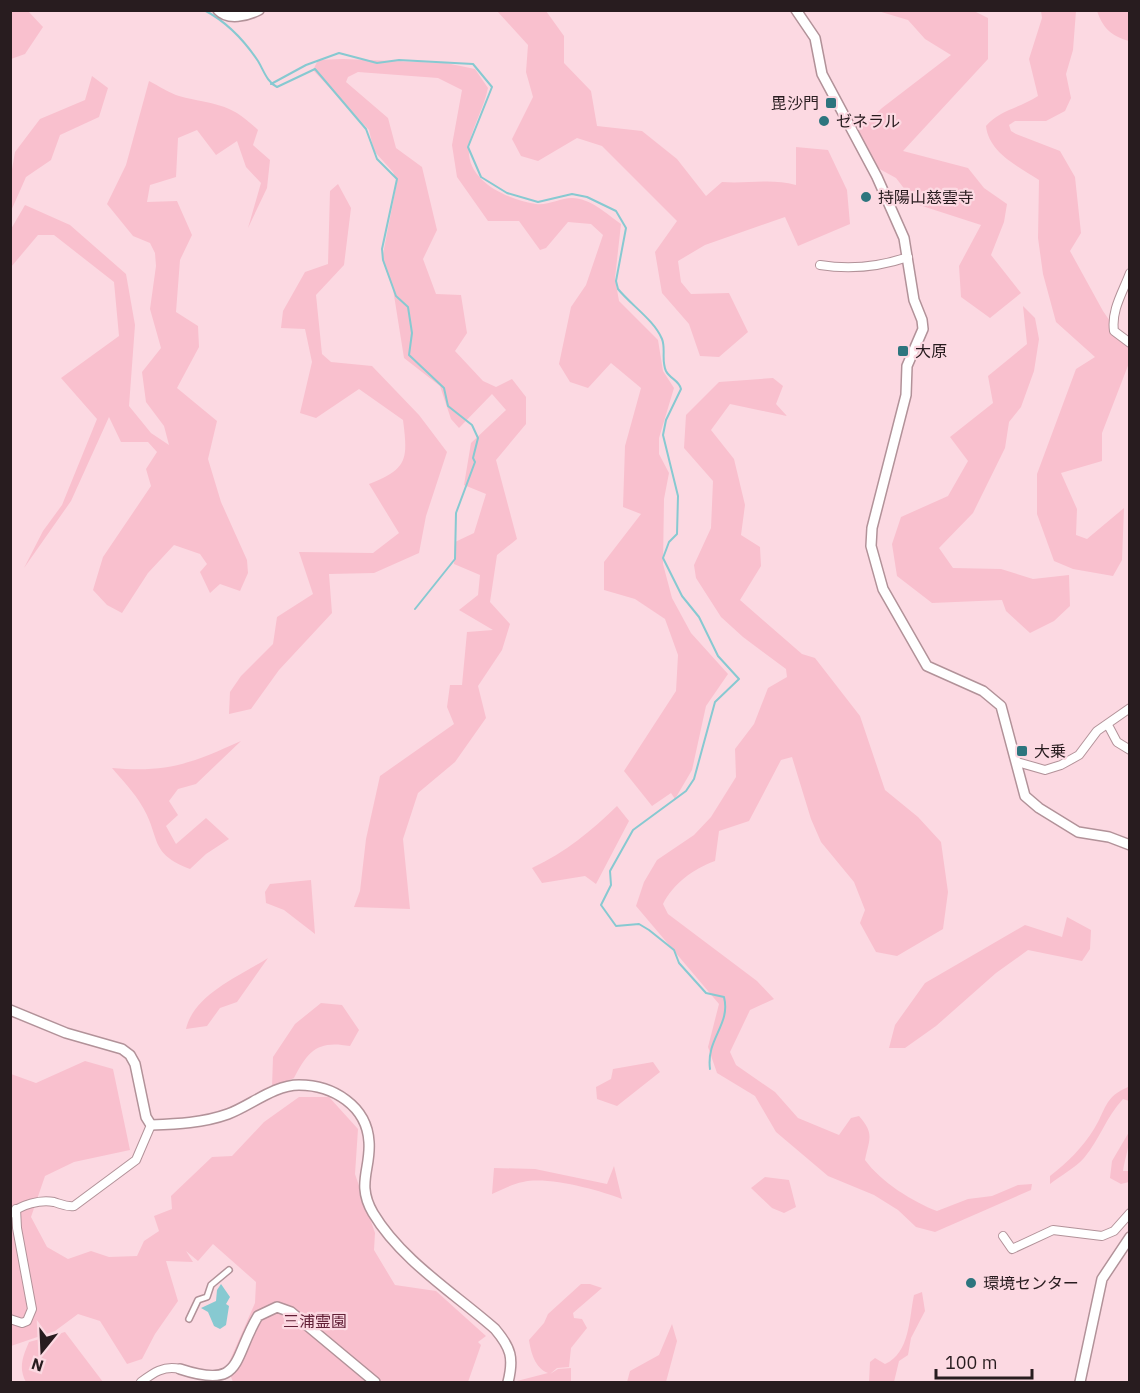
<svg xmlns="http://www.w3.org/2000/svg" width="1140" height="1393" viewBox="0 0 1140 1393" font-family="'IBM Plex Sans','Noto Sans JP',sans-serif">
	<rect width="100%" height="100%" fill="#fcd9e2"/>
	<path fill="#f9c0ce" d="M11 10 28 11 43 27 25 54 11 59Z
		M497 11H546L564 36V63L591 91 597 126 642 131 677 159 706 196 722 182C748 184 771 178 796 185V147L828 150 847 190 850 224 798 246 785 217 705 245 678 261 681 282 691 294 729 293 748 332 719 357 700 356 689 324 662 293 655 252 677 221 602 146 577 138 538 161 521 156 512 139 533 97 526 72 528 45Z
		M878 11H974L988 18V59L903 151 968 168 984 188 1007 204 1004 222 991 255 1021 293 990 318 961 297 959 266 981 225 916 204 896 178 874 166 855 134 882 108 951 55 925 39 908 20Z
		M1041 11H1076L1073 50 1066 74 1071 98 1065 111 1046 121H1015L1009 125 1011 131 1016 134 1060 151 1075 177 1081 233 1070 251 1103 311 1129 349V363L1102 433V461L1061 473 1077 509 1076 535 1087 539 1124 508 1122 560 1113 576 1073 569 1054 561 1037 514V474L1076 369 1095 357 1056 322 1043 274 1038 238 1039 180C1018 166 989 153 986 126 999 110 1020 108 1038 96L1029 59 1042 18Z
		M1097 11H1129V41C1111 36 1103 28 1097 11Z
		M343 59 446 63 475 69 488 88C484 107 474 124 470 141 461 179 505 199 536 204 547 206 560 198 572 198 590 198 607 214 621 224L615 278 619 301 658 340 663 371 674 388 659 438V454L669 473 664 499 663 564 672 598 691 633 728 674 706 706 692 770 675 799 671 793 652 806 624 771 676 691 678 655 665 619 635 599 604 590V562L641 514 623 507 625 446 641 388 611 363 588 388 570 382 559 364 571 307 586 285 603 235 591 224 568 222 546 248 540 250 519 221H488L457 177 452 145 462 90 438 78 358 72 348 77 346 82 388 118 396 148 422 167 437 230 423 259 436 294 461 295 467 333 455 351 483 381 496 387 512 379 526 397V424L496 460 517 539 497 555 490 602 510 624 502 650 478 686 486 718 455 762 418 793 403 839 410 909 354 907 360 891 366 839 380 776 454 724 447 707 450 685H462L467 632 493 630 459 610 478 595 480 575 454 564 455 542 474 533 486 494 464 485 471 443 506 410 492 394 459 428 451 419 440 386 404 358 393 289 382 259 397 182 393 172 374 151 369 130 313 70 318 60Z
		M92 76 108 88 99 117 60 135 51 160 26 177 11 211V175L15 152 40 119 85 100Z
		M149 81C159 86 169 93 179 96 216 106 228 101 258 130L253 145 270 160 267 188 248 228 261 183 246 167 237 141 216 155 197 130 178 138 176 177 150 185 147 202 177 201 192 235 180 260 176 312 198 326 199 347 177 388 217 421 208 459 221 502 247 560 248 573 240 591 220 584 210 593 200 572 207 564 200 554 174 545 148 573 122 613 107 605 93 590 103 557 151 486 146 469 157 452 148 442H121L109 417 71 501 24 568 43 531 62 505 97 419 61 378 119 336 114 282 54 235H38L11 267V229L25 205 70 225 126 274 135 325 129 406 151 433 169 445 164 426 146 402 142 372 161 348 150 309 156 266 155 253 150 243 133 236 107 204 126 165Z
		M338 184 351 208 344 265 316 295 322 354 331 362 372 366 419 415 447 452 426 516 419 553 374 573 329 574 332 613 279 670 251 709 229 714 230 692 241 676 273 644 277 617 313 594 299 552 373 553 399 533 369 484C408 469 408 459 403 420L359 389 316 418 300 413 312 362 305 329 281 328 283 311 305 272 328 264 330 191Z
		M1023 306 1035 318 1039 339 1034 371 1021 407 1009 422 1005 448 973 513 939 548 953 568 1001 569 1033 579 1069 575 1070 606 1054 621 1030 633 1006 611 1002 600 932 603 897 576 892 544 901 517 948 496 968 461 950 437 993 403 988 376 1027 344Z
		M773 378 783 386 776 404 787 416 730 404 711 430 734 459 745 505 741 535 760 547 761 566 740 600 802 654 815 658 860 716 885 790 918 817 941 842 948 892 943 929 897 956 876 952 860 923 865 910 854 882 821 842 811 819 792 757 781 760 749 821 719 831 715 861C693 869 673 884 663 904L668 914 757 981 774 999 750 1010 730 1052 736 1065 775 1092 798 1118 839 1135 851 1118 859 1116C875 1134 869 1139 865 1160 881 1182 913 1202 937 1211L968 1199 992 1196 1018 1185 1032 1184 1031 1190 935 1232 916 1227 898 1210 874 1195 828 1176 776 1132 755 1096 717 1073 708 1047 719 1004 636 906 644 882 657 860 694 835 711 817 736 777 735 749 754 724 768 688 787 677 786 669 743 637 721 617 696 578 694 565 711 528 713 481 684 448 686 415 719 382Z
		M241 741 196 784 178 789 169 801 178 815 166 826 176 844 206 818 229 839 206 854 190 869C148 853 161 837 142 806 134 792 122 780 112 768 168 773 192 763 241 741Z
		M617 806 629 821 596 884 585 876 542 883 532 868C566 852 590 832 617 806Z
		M311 880 315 934 284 910 266 903 265 892 270 884Z
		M1067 917 1091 930 1090 949 1082 961 1028 950 996 973 936 1026 905 1048H889L895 1025 925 983 1025 925 1062 937Z
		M268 958 237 1002 220 1008 207 1026 186 1029C194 994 240 976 268 958Z
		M321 1003 342 1005 359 1030 350 1046C317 1040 308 1051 294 1078L272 1087 273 1057 295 1024Z
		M85 1061 113 1069 130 1150 74 1162 45 1176 31 1217 47 1247 68 1259 91 1251 109 1257 137 1256 144 1241 159 1231 154 1216 172 1209 171 1196 212 1157 232 1156 264 1122 299 1097H329L358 1129 355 1174 375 1233 374 1250 395 1285 436 1291 486 1336 478 1342 481 1345 468 1382H233L227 1367 255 1303 256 1282 213 1244 198 1261 186 1251 193 1262 166 1261 178 1301 155 1334 142 1359 127 1364 100 1321 78 1314 55 1331 11 1346V1074L36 1083Z
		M653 1062 660 1072 617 1106 597 1099 596 1087 611 1079 613 1069Z
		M1128 1087 1129 1101 1123 1099C1106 1117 1100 1139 1084 1158 1075 1168 1060 1176 1050 1184V1176C1068 1162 1082 1148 1094 1129 1106 1110 1104 1097 1128 1087Z
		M1129 1132C1130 1147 1125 1157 1123 1171H1129V1182L1121 1184 1110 1178 1112 1161Z
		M614 1166 622 1199C599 1190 547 1176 523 1182 512 1184 502 1190 492 1194L494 1168 535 1169 607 1184Z
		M765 1177 789 1180 796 1207 784 1213 772 1208 751 1188Z
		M581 1284H590L602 1288 573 1313 574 1318 582 1319 587 1328 571 1348 569 1367 557 1368 550 1374 558 1369 571 1368V1382H513L548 1373C535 1368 531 1353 529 1340L544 1323 548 1314Z
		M922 1292 925 1311 911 1338 908 1355 899 1361 894 1382H869L870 1362 875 1358 885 1364C910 1353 909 1318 914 1295Z
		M672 1324 677 1341 666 1382H627L630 1371 659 1355Z
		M65 1332 103 1382H26C18 1368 23 1356 29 1342Z"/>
	<path fill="#87c9d1" d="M221 1284 230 1297 226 1304 229 1306 226 1325 220 1329 214 1326 208 1312 201 1308 216 1301 217 1290Z"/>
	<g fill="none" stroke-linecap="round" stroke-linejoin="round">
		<path stroke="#87c9d1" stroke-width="2" d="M204 10C227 22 244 40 258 61 264 71 267 82 277 87L315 69 366 129 377 159 397 179 382 249 383 260 396 296 408 307 412 333 409 355 444 388 448 406 472 425 478 438 473 458 475 462 456 513 455 559 415 609
			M271 84 306 65 339 53 377 63 399 60 473 64 492 87 468 147 481 177 507 193 538 202 572 194 587 197 616 211 626 228 616 281 618 289C631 305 654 320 662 339 666 349 661 360 666 371 670 379 679 380 681 389L666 420 663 435 678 496 677 534 669 542 663 558 682 596 699 617 718 656 739 679 715 702 694 779 686 791 633 830 610 871 611 885 601 905 616 926 639 924 649 930 674 950 679 963 706 993 724 997C731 1025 706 1038 710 1069"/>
		<g stroke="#b29299" stroke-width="8">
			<path id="pedestrian" d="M189 1319 198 1300 207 1297 211 1285 229 1270"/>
		</g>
		<g stroke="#b29299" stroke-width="10">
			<path id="minor" d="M820 265C851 270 879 267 908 257
				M1130 273C1123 292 1111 310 1114 331L1130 343
				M1108 725 1117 742 1130 750
				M1017 762 1045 770 1061 765 1079 755 1097 731 1130 708
				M10 1214C21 1205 40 1199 54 1202 61 1204 66 1207 74 1206L136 1160 151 1125
				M1003 1236 1012 1249 1053 1230 1102 1236 1114 1231 1130 1213
				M10 1319 22 1323 27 1321 32 1309 17 1228 16 1209
				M141 1382C153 1373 164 1365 180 1369"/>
		</g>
		<g stroke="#b29299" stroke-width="12">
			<path id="tertiary" d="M218 10C228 21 247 16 259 10
				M796 10 815 38 822 74 877 177 904 238 914 300 922 320 923 329 907 366 906 395 872 528 871 546 883 589 927 666 983 691 1001 706 1025 796 1039 808 1078 832 1109 837 1130 845
				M10 1010 66 1033 122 1049 130 1055 135 1064 146 1117 151 1125C177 1124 203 1123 228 1114 250 1106 274 1085 299 1085 333 1085 367 1106 369 1142 371 1169 356 1184 373 1213 401 1260 454 1293 495 1329 511 1348 514 1358 508 1382
				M180 1369C244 1390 232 1359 258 1316L277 1307 291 1312 375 1382
				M1080 1382 1102 1279 1130 1237"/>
		</g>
		<use href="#pedestrian" stroke="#fff" stroke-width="5"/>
		<use href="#minor" stroke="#fff" stroke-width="8"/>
		<use href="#tertiary" stroke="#fff" stroke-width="9"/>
	</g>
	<g fill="#2d757e" stroke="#fcd9e2" stroke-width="2">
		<rect x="825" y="97" width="12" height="12" rx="3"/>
		<circle cx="824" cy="121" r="6"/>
		<circle cx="866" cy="197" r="6"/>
		<rect x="897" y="345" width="12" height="12" rx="3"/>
		<rect x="1016" y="745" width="12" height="12" rx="3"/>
		<circle cx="971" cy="1283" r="6"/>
	</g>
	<g text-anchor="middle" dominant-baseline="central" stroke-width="4.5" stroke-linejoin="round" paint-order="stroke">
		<g font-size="16" fill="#281c1f" stroke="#fcd9e2" text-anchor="start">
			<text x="819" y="103" text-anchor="end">毘沙門</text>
			<text x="836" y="121">ゼネラル</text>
			<text x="878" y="197">持陽山慈雲寺</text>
			<text x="915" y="351">大原</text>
			<text x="1034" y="751">大乗</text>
			<text x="983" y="1283">環境センター</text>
		</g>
		<g font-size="16" fill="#622037" stroke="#fcd9e2">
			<text x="315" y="1321">三浦霊園</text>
		</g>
	</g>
	<rect width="1140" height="1393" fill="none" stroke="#281c1f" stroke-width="24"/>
	<g transform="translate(42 1351) rotate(198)" stroke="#fcd9e2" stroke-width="4.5" paint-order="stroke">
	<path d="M0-4.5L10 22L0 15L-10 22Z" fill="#281c1f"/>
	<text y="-9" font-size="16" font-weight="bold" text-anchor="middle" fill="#281c1f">N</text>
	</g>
	<path d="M936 1369v9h96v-9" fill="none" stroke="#281c1f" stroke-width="3"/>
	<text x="945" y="1369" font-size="18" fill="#281c1f" stroke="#fcd9e2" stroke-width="4.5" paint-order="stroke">100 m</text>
</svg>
